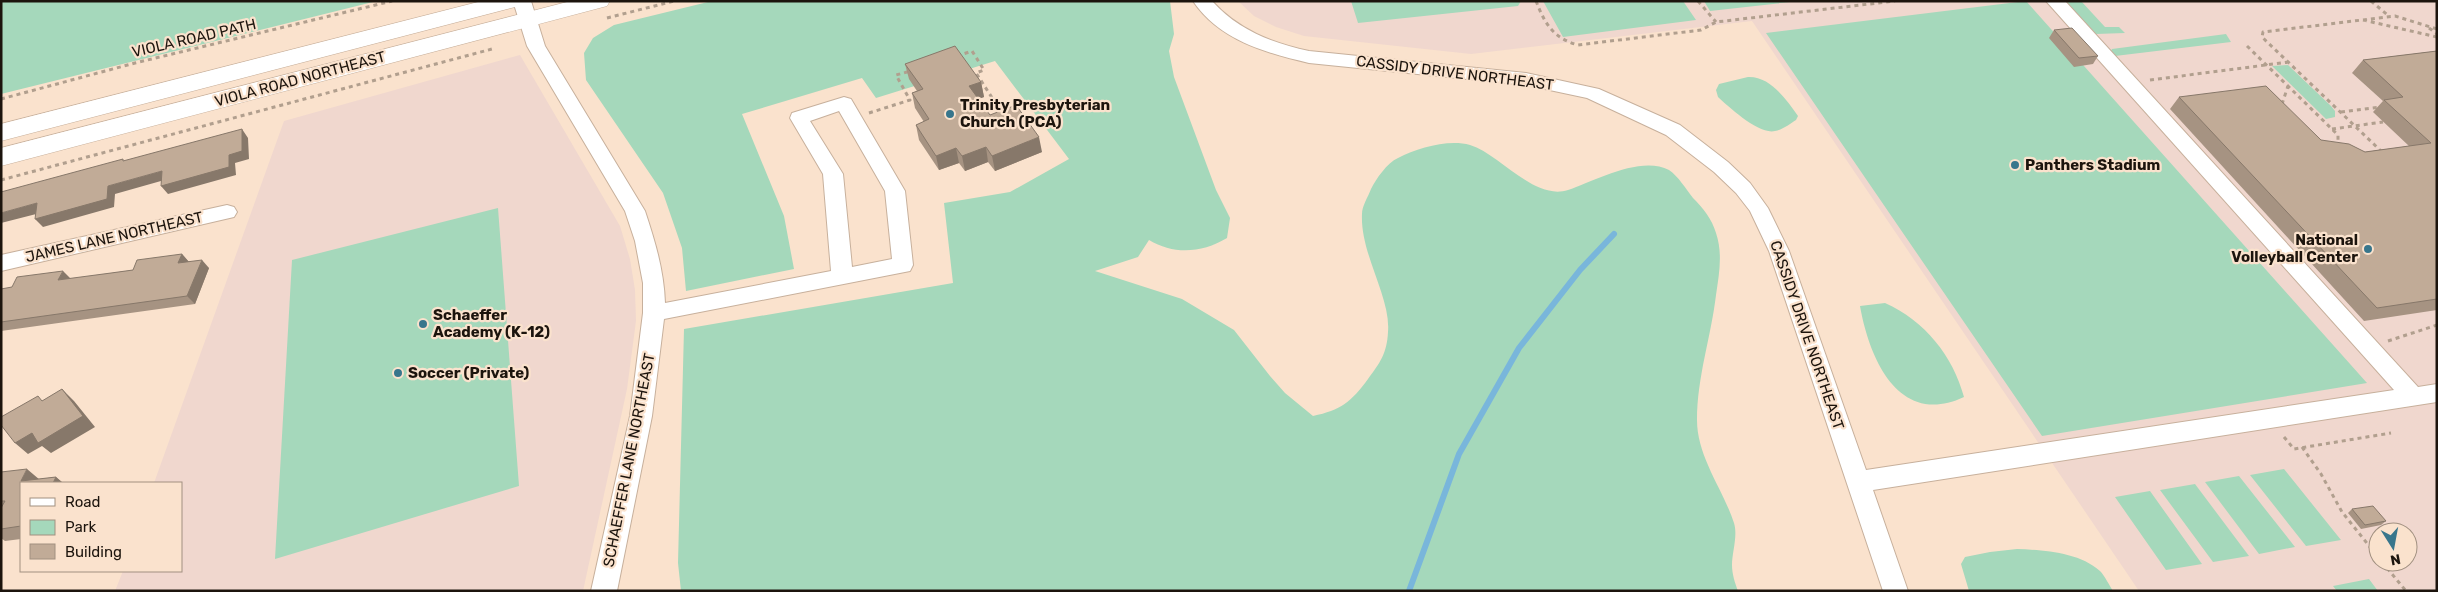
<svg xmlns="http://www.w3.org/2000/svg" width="2438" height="592" viewBox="0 0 2438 592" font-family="Rubik,sans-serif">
	<rect width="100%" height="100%" fill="#fae2cd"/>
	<path fill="#f0d7ce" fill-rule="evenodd" d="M1238 1H2437V591H2139L1752 21 1471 54 1304 36 1276 27 1254 16ZM2378 532H2408V562H2378Z
		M520 55 620 226 630 259 635 290 636 321 627 389 583 591H115L123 571H181V483H154L284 121Z"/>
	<path fill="#a5d8bb" d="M1 1H377L1 94Z
		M712 1H1170L1174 34 1169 51 1174 77 1216 190 1230 218 1227 238C1202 253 1174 255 1149 240L1138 257 1095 271 1182 299 1234 330 1270 376 1285 393 1313 416C1341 410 1351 402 1368 379 1380 363 1387 353 1388 332 1391 297 1360 254 1362 214 1362 206 1368 197 1371 189 1376 179 1387 163 1398 158 1418 148 1448 139 1470 145 1500 154 1534 201 1568 190 1594 181 1641 155 1669 170 1678 176 1686 189 1693 198 1703 208 1712 219 1716 233 1723 254 1719 274 1716 295 1711 337 1697 377 1697 420 1697 457 1723 489 1734 523 1738 536 1732 552 1732 565 1732 574 1735 583 1738 591H681L678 563 684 329 953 283 944 203 1010 192 1069 159 995 61 876 98 862 78 742 114 784 216 794 269 686 291 682 248 663 193 586 80 584 53 593 38 614 25Z
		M1351 1H1521L1518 6 1358 23Z
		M1543 1H1683L1696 20 1563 37Z
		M1704 1H1799L1710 11Z
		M2026 1 2367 383 2042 436 1766 33Z
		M2065 1H2081L2105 27H2119L2125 33 2096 34Z
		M2226 34 2231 42 2115 56 2111 51 2112 49Z
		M2288 65 2331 106 2335 111V117L2326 119 2272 66Z
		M1748 77C1770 76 1786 99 1798 116L1796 120C1790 124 1782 130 1775 131 1759 135 1729 107 1718 97L1716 90 1719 84Z
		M498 208 519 486 275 559 292 260Z
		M1885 303C1925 321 1953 356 1964 397 1898 428 1869 357 1860 306Z
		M2284 469 2341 540 2306 546 2250 475Z
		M2239 476 2295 547 2259 554 2205 482Z
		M2195 484 2249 556 2213 562 2160 490Z
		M2150 491 2202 564 2166 570 2115 497Z
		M2017 549C2043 550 2079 552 2100 571 2105 576 2109 585 2113 591H1969L1961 564 1965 557 1990 552Z
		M2369 579 2378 591H2337L2333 586Z"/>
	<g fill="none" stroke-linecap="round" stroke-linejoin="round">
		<path stroke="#79b6db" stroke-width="6" d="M1409 591 1459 454 1519 348 1580 270 1614 234"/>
		<g stroke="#c7b09c" stroke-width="2">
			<path id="minor" d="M513 1H531L545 46 645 211C655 241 664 271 665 303L831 271 823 174 790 118 792 113 844 97 851 99 905 191 913 265 910 271 664 319 652 416 617 591H591L630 416 643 313V283L635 241 625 211 527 46ZM839 111 885 191 892 259 852 267 843 174 810 121Z
				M1193 1H1212C1238 30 1272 43 1309 51L1526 73 1599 89 1680 125 1728 162 1750 183 1768 208 1789 251 1866 470 2394 390 2046 1H2065L2418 387 2437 384V402L1873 490 1908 591H1883L1769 251 1750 211 1736 193 1714 172 1666 135 1587 98 1526 85 1309 63C1266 53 1219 40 1193 1Z
				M227 205 234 207 237 212 234 217 1 271V255Z"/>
		</g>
		<g stroke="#c7b09c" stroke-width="1">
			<path id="major" d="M482 1H522L519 6 1 141V124Z
				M571 1H610L607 6 1 166V148Z"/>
		</g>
		<path stroke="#b19f8e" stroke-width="3" stroke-dasharray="4 4" stroke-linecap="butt" d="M1536 1C1545 24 1553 38 1578 45L1701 30 1716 22 1895 1
			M1698 1 1716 22
			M2371 1 2390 17
			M607 18 674 1
			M2363 20 2437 37
			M2429 28 2437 34
			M2247 46 2338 135V146
			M957 56 972 51 984 70 976 73 1002 113
			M2150 80 2289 62
			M1 99 135 63 392 1
			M2282 104 2288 86
			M2341 112 2381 107
			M869 113 910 100 896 75 911 71
			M2332 129 2383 122
			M2382 152 2262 37 2263 32 2395 16 2437 29
			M1 180 492 49
			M2388 341 2437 325
			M2284 437 2294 449 2391 433
			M2302 447 2321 474 2342 512 2378 557
			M2382 562 2406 591"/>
		<use href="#minor" fill="#fff" fill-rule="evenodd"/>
		<use href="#major" fill="#fff" fill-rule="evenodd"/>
	</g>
	<path fill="#a69382" d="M2054 30 2098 56 2093 64 2074 67 2049 38Z
		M2437 51V310L2364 321 2170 109 2179 97 2321 140 2365 152 2409 146 2373 112 2383 101 2352 73 2363 60Z
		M905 64 981 82 984 97 978 99 990 115 1042 152 995 171 988 162 965 171 959 163 939 170 919 140 916 125 924 122 915 108 912 93 917 91 909 79Z
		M182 254 189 262 209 268 195 304 1 331V289L133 270Z
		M1 472 39 479 56 477 63 483H21V539L5 541 1 538Z
		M2352 509 2386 521 2381 525 2361 529 2348 513Z"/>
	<path fill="#87786a" d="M981 82 984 97 972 101 969 86Z
		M242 129 248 138 249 159 235 163 236 175 168 194 161 186 229 155Z
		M1039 137 1042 152 995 171 992 156Z
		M986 147 988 162 965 171 962 156Z
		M956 148 959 163 939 170 936 156Z
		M162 171 168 179 115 194 114 207 43 227 35 219 108 186Z
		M37 203 44 212 1 223V213Z
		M182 254 189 262 178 263Z
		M202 260 209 268 195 304 187 296Z
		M63 271 71 279 58 280Z
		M62 389 74 401 95 427 51 453 42 446 28 454 15 443Z
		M27 469 40 480 21 481Z
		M56 477 63 483H53Z"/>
	<path fill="#c1ab97" stroke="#87786a" d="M2072 28 2098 56 2079 58 2054 30Z
		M955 46 981 82 969 86 990 115 1016 105 1039 137 992 156 986 147 962 156 956 148 936 156 916 125 929 119 912 93 923 89 905 64Z
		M2437 51V299L2377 308 2179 97 2266 86 2321 140 2349 144 2365 152 2431 143 2384 100 2403 97 2363 60Z
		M242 129V151L229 155V167L161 186 162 171 108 186 107 199 35 219 37 203 1 213V192L123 159V161Z
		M182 254 178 263 202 260 187 296 1 322V289L12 287 17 277 63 271 58 280 111 273 133 270 137 260Z
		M62 389 83 416 38 443 32 433 15 443 1 425V417L38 396 42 401Z
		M27 469 21 481 56 477 53 483H21V526L1 529V508L5 501H1V472Z
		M2373 506 2386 521 2365 525 2352 509Z"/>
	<g fill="#38768c" stroke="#fae2cd" stroke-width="2">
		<circle cx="950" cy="114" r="5"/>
		<circle cx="2015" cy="165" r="5"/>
		<circle cx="2368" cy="249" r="5"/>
		<circle cx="423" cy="324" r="5"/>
		<circle cx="398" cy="373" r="5"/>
	</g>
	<g text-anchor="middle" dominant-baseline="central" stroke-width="4.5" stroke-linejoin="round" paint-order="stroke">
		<g font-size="15" fill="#1c140d" stroke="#fae2cd">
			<text transform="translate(194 38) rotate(-13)">VIOLA ROAD PATH</text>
			<text transform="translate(1455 73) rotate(7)">CASSIDY DRIVE NORTHEAST</text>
			<text transform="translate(300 79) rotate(-15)">VIOLA ROAD NORTHEAST</text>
			<text transform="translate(114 237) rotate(-13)">JAMES LANE NORTHEAST</text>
			<text transform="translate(1807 335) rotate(71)">CASSIDY DRIVE NORTHEAST</text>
			<text transform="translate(629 460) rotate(-79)">SCHAEFFER LANE NORTHEAST</text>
		</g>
		<g font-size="15" font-weight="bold" fill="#1c140d" stroke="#fae2cd" text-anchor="start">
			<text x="960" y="105">Trinity Presbyterian<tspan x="960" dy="17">Church (PCA)</tspan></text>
			<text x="2025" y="165">Panthers Stadium</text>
			<text x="2358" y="240" text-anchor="end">National<tspan x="2358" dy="17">Volleyball Center</tspan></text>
			<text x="433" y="315">Schaeffer<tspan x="433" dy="17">Academy (K-12)</tspan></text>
			<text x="408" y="373">Soccer (Private)</text>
		</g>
	</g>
	<rect width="2438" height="592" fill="none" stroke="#1c140d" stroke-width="5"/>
	<rect x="20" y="482" width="162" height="90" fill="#fae2cd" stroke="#a19080"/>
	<rect x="30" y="498" width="25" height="8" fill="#ffffff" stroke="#a19080"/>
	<text x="65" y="507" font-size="15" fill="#1c140d">Road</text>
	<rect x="30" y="520" width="25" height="15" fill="#a5d8bb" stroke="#a19080"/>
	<text x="65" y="532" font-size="15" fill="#1c140d">Park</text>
	<rect x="30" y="544" width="25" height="15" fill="#c1ab97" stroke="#a19080"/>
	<text x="65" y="557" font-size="15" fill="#1c140d">Building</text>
	<g transform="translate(2393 547) rotate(169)"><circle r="24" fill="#fae2cd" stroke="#a19080"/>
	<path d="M0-4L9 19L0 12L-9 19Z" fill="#38768c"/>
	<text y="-8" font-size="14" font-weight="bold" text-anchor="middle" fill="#1c140d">N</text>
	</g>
</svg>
